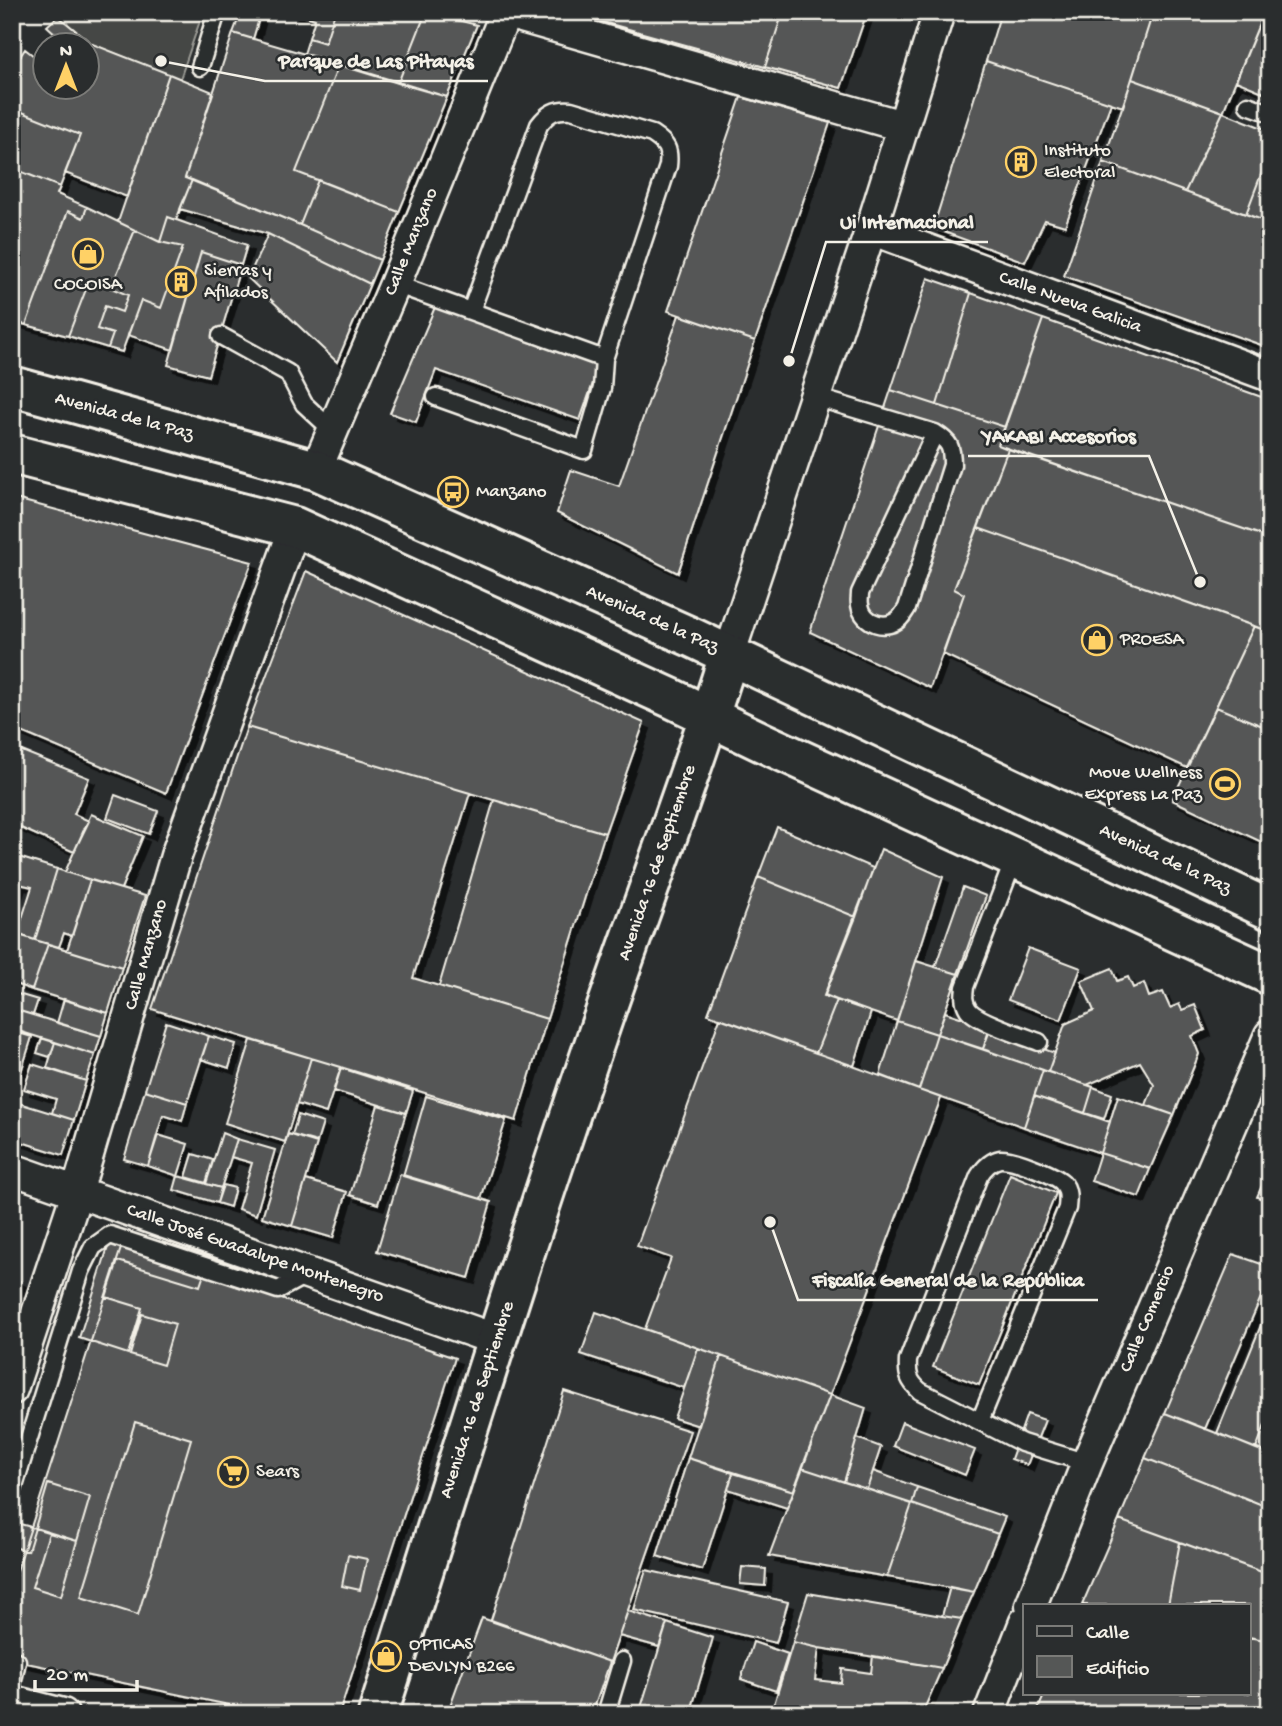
<svg xmlns="http://www.w3.org/2000/svg" width="1282" height="1726" viewBox="0 0 1282 1726" font-family="'Gochi Hand',sans-serif">
	<defs>
		<filter id="shadow"><feDropShadow dx="6" dy="6" stdDeviation="0" flood-color="#0009"/></filter>
	</defs>
	<rect width="100%" height="100%" fill="#2a2d2e"/>
	<filter id="ink" filterUnits="userSpaceOnUse"><feTurbulence type="fractalNoise" baseFrequency=".0143" numOctaves="2"/><feDisplacementMap in="SourceGraphic" scale="14" xChannelSelector="R" yChannelSelector="G"/><feConvolveMatrix kernelMatrix="1 2 1 2 8 2 1 2 1" color-interpolation-filters="sRGB"/></filter>
	<g filter="url(#ink)">
		<path fill="#444645" stroke="#9c9c96" stroke-width="2" d="M53 12H203L180 79 92 44Z"/>
		<path fill="#555756" stroke="#f4f1e8" stroke-width="2" filter="url(#shadow)" d="M241 12H261L253 39 233 33Z
			M291 12H335L325 43 309 38 315 19Z
			M335 12H352L367 16 368 12H426L398 83 304 54 309 38 325 43Z
			M426 12 477 25 447 97 398 83Z
			M567 12H783L765 67Z
			M783 12H867L841 88 765 67Z
			M1001 12H1153L1123 107 986 61Z
			M1153 12H1264L1223 112 1132 79Z
			M1264 12H1270V95L1236 81Z
			M58 16 92 44 169 74 127 197 65 173 80 135 12 108V57L14 54 19 58 25 49 39 60 46 52V88H88V46H51L58 36 47 26Z
			M233 33 339 64 296 172 318 180 300 225 185 178Z
			M986 61 1111 103 1065 226 1045 220 1025 262 933 228Z
			M339 64 447 97 399 212 296 172Z
			M169 74 213 92 185 178 192 180 176 220 168 217 160 242 118 222Z
			M1132 79 1223 112 1185 192 1103 162Z
			M741 97 830 123 755 341 668 311Z
			M12 108 80 135 60 187 12 168Z
			M1223 112 1270 131V151L1246 214 1185 192Z
			M1270 151V223L1246 214Z
			M1103 162 1270 223V348L1064 276Z
			M12 168 60 187 57 194 87 207 83 218 68 211 26 325 12 321Z
			M192 180 300 225 380 260 370 284 268 234 180 209Z
			M318 180 399 212 380 260 300 225Z
			M87 207 135 230 111 288 90 279 68 336 26 325 68 211 83 218Z
			M168 217 247 245 241 265 201 252 173 350 128 335 141 300 161 308 183 247 160 242Z
			M135 230 160 242 183 247 161 308 141 300 122 352 108 348 113 334 97 329 105 306 122 312 128 295 111 288Z
			M268 234 370 284 337 362 248 278Z
			M201 252 241 265 208 376 168 365Z
			M928 278 971 293 937 405 891 390Z
			M90 279 128 295 122 312 105 306 97 329 113 334 108 348 68 336Z
			M971 293 1043 319 1005 427 937 405Z
			M435 307 599 366 580 420 436 370 416 422 390 413Z
			M679 315 755 341 678 573 557 513 571 470 619 486Z
			M1043 319 1270 400V538L998 445Z
			M891 390 1005 427 998 445 1008 449 954 589 964 594 930 688 810 632Z
			M1008 449 1270 538V632L978 528Z
			M12 498 252 562 166 793 12 728Z
			M978 528 1254 626 1187 768 943 654 964 594 954 589Z
			M306 571 644 723 605 833 247 727Z
			M1254 626 1270 632V729L1216 707Z
			M1216 707 1270 729V846L1172 800Z
			M247 727 470 793 413 978 547 1019 516 1121 152 1009Z
			M12 747 89 778 74 814 89 821 74 852 12 824Z
			M115 795 158 811 149 834 107 818Z
			M494 800 605 833 547 1019 439 986Z
			M91 814 143 836 121 889 65 872Z
			M777 827 873 868 856 917 758 877Z
			M881 849 943 877 897 1021 824 996Z
			M12 855 57 869 35 940 17 934 32 887 19 884 12 905Z
			M57 869 90 880 72 936 64 933 59 947 35 940Z
			M758 877 856 917 825 995 837 1000 816 1053 708 1014Z
			M90 880 145 896 122 967 67 950Z
			M963 887 986 896 958 974 935 967Z
			M12 933 48 944 32 990 12 983Z
			M48 944 122 967 108 1013 32 990Z
			M1028 948 1081 968 1061 1020 1008 1000Z
			M916 961 958 974 937 1034 897 1021Z
			M1112 968 1117 981 1128 977 1133 988 1144 983 1149 997 1163 992 1170 1008 1179 1004 1182 1010 1195 1005 1205 1030 1192 1036 1199 1054 1174 1115 1146 1105 1154 1085 1140 1062 1087 1085 1048 1072 1065 1024 1094 1011 1081 981Z
			M18 994 38 1000 33 1015 13 1009Z
			M64 999 108 1013 101 1036 57 1023Z
			M837 1000 871 1012 854 1066 816 1053Z
			M13 1009 101 1036 95 1055 12 1029Z
			M945 1012 990 1027 983 1049 937 1034Z
			M720 1018 941 1098 830 1395 645 1329 671 1258 637 1246Z
			M897 1021 937 1034 919 1090 880 1075Z
			M166 1022 209 1036 187 1103 145 1090Z
			M990 1030 1055 1053 1048 1072 983 1049Z
			M12 1031 32 1037 12 1101Z
			M937 1034 1043 1070 1024 1127 919 1090Z
			M209 1036 236 1044 229 1068 201 1059Z
			M42 1038 55 1042 50 1057 37 1053Z
			M251 1040 311 1058 285 1142 225 1123Z
			M55 1042 95 1055 86 1081 47 1068Z
			M311 1058 341 1067 326 1113 297 1104Z
			M32 1064 86 1081 74 1120 52 1113 56 1099 24 1089Z
			M341 1068 413 1091 406 1113 334 1091Z
			M1043 1070 1093 1087 1085 1113 1034 1096Z
			M1093 1087 1112 1094 1104 1119 1085 1113Z
			M145 1090 187 1103 182 1121 163 1115 148 1166 124 1159Z
			M426 1096 506 1120 481 1199 403 1176Z
			M1034 1096 1110 1122 1100 1153 1024 1127Z
			M1118 1096 1174 1115 1150 1169 1100 1153Z
			M12 1101 74 1120 63 1155 12 1139Z
			M378 1105 406 1113 378 1204 350 1195Z
			M298 1115 323 1123 317 1142 292 1135Z
			M222 1133 237 1139 221 1188 206 1184Z
			M288 1134 317 1143 292 1226 262 1217Z
			M158 1135 188 1144 178 1176 148 1166Z
			M237 1139 275 1150 256 1215 238 1209 252 1163 231 1157Z
			M1100 1153 1150 1169 1139 1197 1091 1181Z
			M193 1154 213 1160 206 1183 186 1177Z
			M1270 1167V1202L1257 1197Z
			M400 1174 491 1202 469 1278 377 1251Z
			M1010 1174 1056 1193 979 1385 933 1367Z
			M178 1176 221 1188 217 1203 174 1190Z
			M306 1180 347 1192 333 1238 292 1226Z
			M223 1185 235 1188 230 1207 217 1203Z
			M109 1244 204 1274 200 1286 118 1261 106 1297 142 1308 128 1354 79 1338Z
			M122 1245 455 1358 339 1714H272L12 1660V1586Z
			M1233 1254 1270 1267V1276L1205 1429 1165 1413Z
			M12 1278 20 1281 13 1310H12Z
			M1270 1303V1412L1256 1449 1217 1433Z
			M1270 1303V1412L1256 1449 1217 1433Z
			M596 1312 698 1348 684 1388 581 1354Z
			M142 1314 175 1324 163 1365 130 1355Z
			M698 1348 721 1356 699 1426 674 1418Z
			M721 1356 830 1395 794 1491 688 1458Z
			M564 1391 690 1431 610 1662 491 1620Z
			M830 1395 866 1408 844 1482 802 1468Z
			M1270 1412V1454L1256 1449Z
			M1165 1413 1270 1454V1508L1145 1458Z
			M1027 1414 1045 1420 1027 1465 1011 1459Z
			M135 1422 191 1439 138 1615 81 1597Z
			M902 1422 975 1450 965 1475 893 1446Z
			M857 1438 881 1447 867 1489 844 1482Z
			M688 1458 733 1473 702 1570 657 1556Z
			M1145 1458 1270 1508V1575L1119 1520Z
			M802 1468 912 1504 887 1577 769 1556Z
			M873 1471 917 1487 912 1504 867 1489Z
			M733 1473 794 1491 787 1508 728 1489Z
			M48 1484 90 1497 77 1541 35 1528Z
			M917 1487 1005 1517 998 1534 912 1504Z
			M912 1504 998 1534 974 1592 887 1577Z
			M1119 1520 1180 1542 1168 1605H1082Z
			M20 1524 35 1528 28 1551 13 1547Z
			M49 1533 77 1541 61 1596 32 1587Z
			M1180 1542 1270 1575V1641L1249 1637V1605H1168Z
			M348 1555 367 1559 360 1590 342 1586Z
			M742 1567 766 1569 765 1586 740 1584Z
			M646 1570 788 1602 776 1643 634 1610Z
			M950 1587 974 1592 962 1619 942 1616Z
			M808 1593 942 1616 962 1619 942 1668 819 1648 793 1642Z
			M628 1611 667 1623 659 1647 619 1636Z
			M482 1618 610 1662 592 1714H447Z
			M667 1623 713 1638 690 1714H639Z
			M1249 1637 1270 1641V1714H1036L1045 1693H1249Z
			M753 1642 788 1654 776 1691 741 1679Z
			M793 1642 819 1648 815 1680 841 1683 842 1669 871 1673 873 1656 942 1668 922 1714H771Z"/>
		<g fill="none" stroke-linecap="round" stroke-linejoin="round">
			<g stroke="#f4f1e8" stroke-width="21">
				<path id="lane" d="M200 67 217 12
					M1248 105 1270 113
					M395 284 604 359 602 388 584 450 436 397
					M471 311 539 125C548 113 555 109 571 110L652 134C667 144 670 149 668 166L604 359
					M221 336 288 373 304 404 333 431
					M815 397 935 433
					M935 433C950 442 952 447 952 465L907 608C905 611 903 615 900 618 887 631 863 624 860 605 859 601 860 597 860 593Z
					M1015 857 965 987C964 995 963 1001 968 1009 976 1021 1023 1036 1039 1042
					M980 1421 1067 1208C1068 1199 1069 1189 1062 1182 1053 1174 1012 1158 1000 1159 990 1161 984 1168 979 1176L908 1360C907 1375 909 1381 920 1391L1022 1443 1087 1463
					M12 1493 81 1271 93 1247 110 1235 278 1290 309 1273
					M12 1685 17 1661
					M606 1714 622 1661"/>
			</g>
			<g stroke="#f4f1e8" stroke-width="35">
				<path id="street" d="M504 12 902 126
					M871 229 1270 376
					M316 470 395 284 506 12
					M729 655 871 229 939 12
					M12 1169 497 1340
					M12 1389 77 1192 176 856 295 527
					M1031 1605 1087 1463 1270 1035
					M12 1701 63 1714
					M989 1714 1025 1622"/>
			</g>
			<g stroke="#f4f1e8" stroke-width="44">
				<path id="secondary" d="M12 386 316 470 691 637 1270 910
					M12 454 295 527 671 698 762 742 1270 975
					M378 1714C450 1488 520 1261 597 1036 640 909 689 783 729 655"/>
			</g>
			<use href="#lane" stroke="#2a2d2e" stroke-width="16"/>
			<use href="#street" stroke="#2a2d2e" stroke-width="30"/>
			<use href="#secondary" stroke="#2a2d2e" stroke-width="38"/>
		</g>
	</g>
	<defs>
		<g id="building-ring" transform="scale(1.575)"><circle r="9.5" fill="#2a2d2e" stroke="#ffd166" stroke-width="1.5"/><path d="M-4-6H4V6H1V3H-1V6H-4ZM-2.5-4.3h1.7v1.8h-1.7ZM.8-4.3h1.7v1.8H.8ZM-2.5-1h1.7V.8h-1.7ZM.8-1h1.7V.8H.8Z" fill="#ffd166"/></g>
		<g id="shop-ring" transform="scale(1.575)"><circle r="9.5" fill="#2a2d2e" stroke="#ffd166" stroke-width="1.5"/><path d="M-5-2.5h2.3a2.7 3.5 0 0 1 5.4 0H5L5.5 6h-11ZM-1.5-2.5h3a1.5 2.3 0 0 0-3 0Z" fill="#ffd166"/></g>
		<g id="bus-ring" transform="scale(1.575)"><circle r="9.5" fill="#2a2d2e" stroke="#ffd166" stroke-width="1.5"/><path d="M-5-6H5V4H4V6H2V4H-2V6H-4V4H-5ZM-3.5-4V0h7V-4ZM-3.5 1.2v1.5H-2V1.2ZM2 1.2v1.5H3.5V1.2Z" fill="#ffd166"/></g>
		<g id="stadium-ring" transform="scale(1.575)"><circle r="9.5" fill="#2a2d2e" stroke="#ffd166" stroke-width="1.5"/><path d="M0-5a6.5 5 0 1 0 0 10a6.5 5 0 1 0 0-10ZM-3.5-1.8h7v3.6h-7Z" fill="#ffd166"/></g>
		<g id="supermarket-ring" transform="scale(1.575)"><circle r="9.5" fill="#2a2d2e" stroke="#ffd166" stroke-width="1.5"/><path d="M-6-5.5h2.5l.6 2H6L4.5 2H-2.5L-4.4-4H-6ZM-1.5 3.2a1.3 1.3 0 1 0 .1 0ZM3 3.2a1.3 1.3 0 1 0 .1 0Z" fill="#ffd166"/></g>
	</defs>
	<g fill-rule="evenodd">
		<use href="#building-ring" x="1021" y="162"/>
		<use href="#shop-ring" x="88" y="254"/>
		<use href="#building-ring" x="181" y="282"/>
		<use href="#bus-ring" x="453" y="492"/>
		<use href="#shop-ring" x="1097" y="640"/>
		<use href="#stadium-ring" x="1225" y="784"/>
		<use href="#supermarket-ring" x="233" y="1472"/>
		<use href="#shop-ring" x="386" y="1656"/>
	</g>
	<g text-anchor="middle" dominant-baseline="central" stroke-width="5" stroke-linejoin="round" paint-order="stroke">
		<g font-size="19" fill="#f4f1e8" stroke="#2a2d2e" text-anchor="start">
			<text x="1044" y="151">Instituto<tspan x="1044" dy="22">Electoral</tspan></text>
			<text x="204" y="271">Sierras y<tspan x="204" dy="22">Afilados</tspan></text>
			<text x="88" y="285" text-anchor="middle">COCOISA</text>
			<text x="476" y="492">Manzano</text>
			<text x="1120" y="640">PROESA</text>
			<text x="1202" y="773" text-anchor="end">Move Wellness<tspan x="1202" dy="22">Express La Paz</tspan></text>
			<text x="256" y="1472">Sears</text>
			<text x="409" y="1645">OPTICAS<tspan x="409" dy="22">DEVLYN B266</tspan></text>
		</g>
		<g font-size="19" fill="#f4f1e8" stroke="#2a2d2e">
			<text transform="translate(412 242) rotate(-68)">Calle Manzano</text>
			<text transform="translate(1070 303) rotate(20)">Calle Nueva Galicia</text>
			<text transform="translate(124 417) rotate(15)">Avenida de la Paz</text>
			<text transform="translate(652 620) rotate(24)">Avenida de la Paz</text>
			<text transform="translate(1165 860) rotate(25)">Avenida de la Paz</text>
			<text transform="translate(658 863) rotate(-71)">Avenida 16 de Septiembre</text>
			<text transform="translate(147 955) rotate(-74)">Calle Manzano</text>
			<text transform="translate(255 1254) rotate(19)">Calle José Guadalupe Montenegro</text>
			<text transform="translate(1148 1319) rotate(-67)">Calle Comercio</text>
			<text transform="translate(478 1400) rotate(-72)">Avenida 16 de Septiembre</text>
		</g>
	</g>
	<path fill="none" stroke="#f4f1e8" stroke-width="2.5" d="M161 61L265 81H488M789 361L826 242H988M1200 582L1149 456H968M770 1222L798 1300H1098"/>
	<g fill="#f4f1e8" stroke="#2a2d2e" stroke-width="2.5">
		<circle cx="161" cy="61" r="7"/>
		<circle cx="789" cy="361" r="7"/>
		<circle cx="1200" cy="582" r="7"/>
		<circle cx="770" cy="1222" r="7"/>
	</g>
	<g font-size="21" text-anchor="middle" font-weight="bold" fill="#f4f1e8" stroke="#2a2d2e" stroke-width="5" stroke-linejoin="round" paint-order="stroke">
		<text x="376" y="67">Parque de Las Pitayas</text>
		<text x="907" y="228">Ui Internacional</text>
		<text x="1059" y="442">YAKABI Accesorios</text>
		<text x="948" y="1286">Fiscalía General de la República</text>
	</g>
	<rect width="1282" height="1726" fill="none" stroke="#2a2d2e" stroke-width="42"/>
	<rect x="21" y="21" width="1240" height="1684" fill="none" stroke="#f4f1e8" stroke-width="2.5" filter="url(#ink)"/>
	<rect x="1023" y="1604" width="228" height="91" fill="#2a2d2e" stroke="#7b7b78" stroke-width="2"/>
	<rect x="1037" y="1626" width="35" height="10" fill="#2a2d2e" stroke="#7b7b78" stroke-width="2"/>
	<text x="1086" y="1638" font-size="21" fill="#f4f1e8">Calle</text>
	<rect x="1037" y="1656" width="35" height="21" fill="#555756" stroke="#7b7b78" stroke-width="2"/>
	<text x="1086" y="1674" font-size="21" fill="#f4f1e8">Edificio</text>
	<g transform="translate(66 66)"><circle r="33" fill="#2a2d2e" stroke="#7b7b78" stroke-width="2"/>
	<path d="M0-5L12 26L0 18L-12 26Z" fill="#ffd166"/>
	<text y="-10" font-size="19" font-weight="bold" text-anchor="middle" fill="#f4f1e8">N</text>
	</g>
	<path d="M35 1680v10h102v-10" fill="none" stroke="#f4f1e8" stroke-width="3.5"/>
	<text x="46" y="1680" font-size="21" fill="#f4f1e8" stroke="#2a2d2e" stroke-width="5" paint-order="stroke">20 m</text>
</svg>
